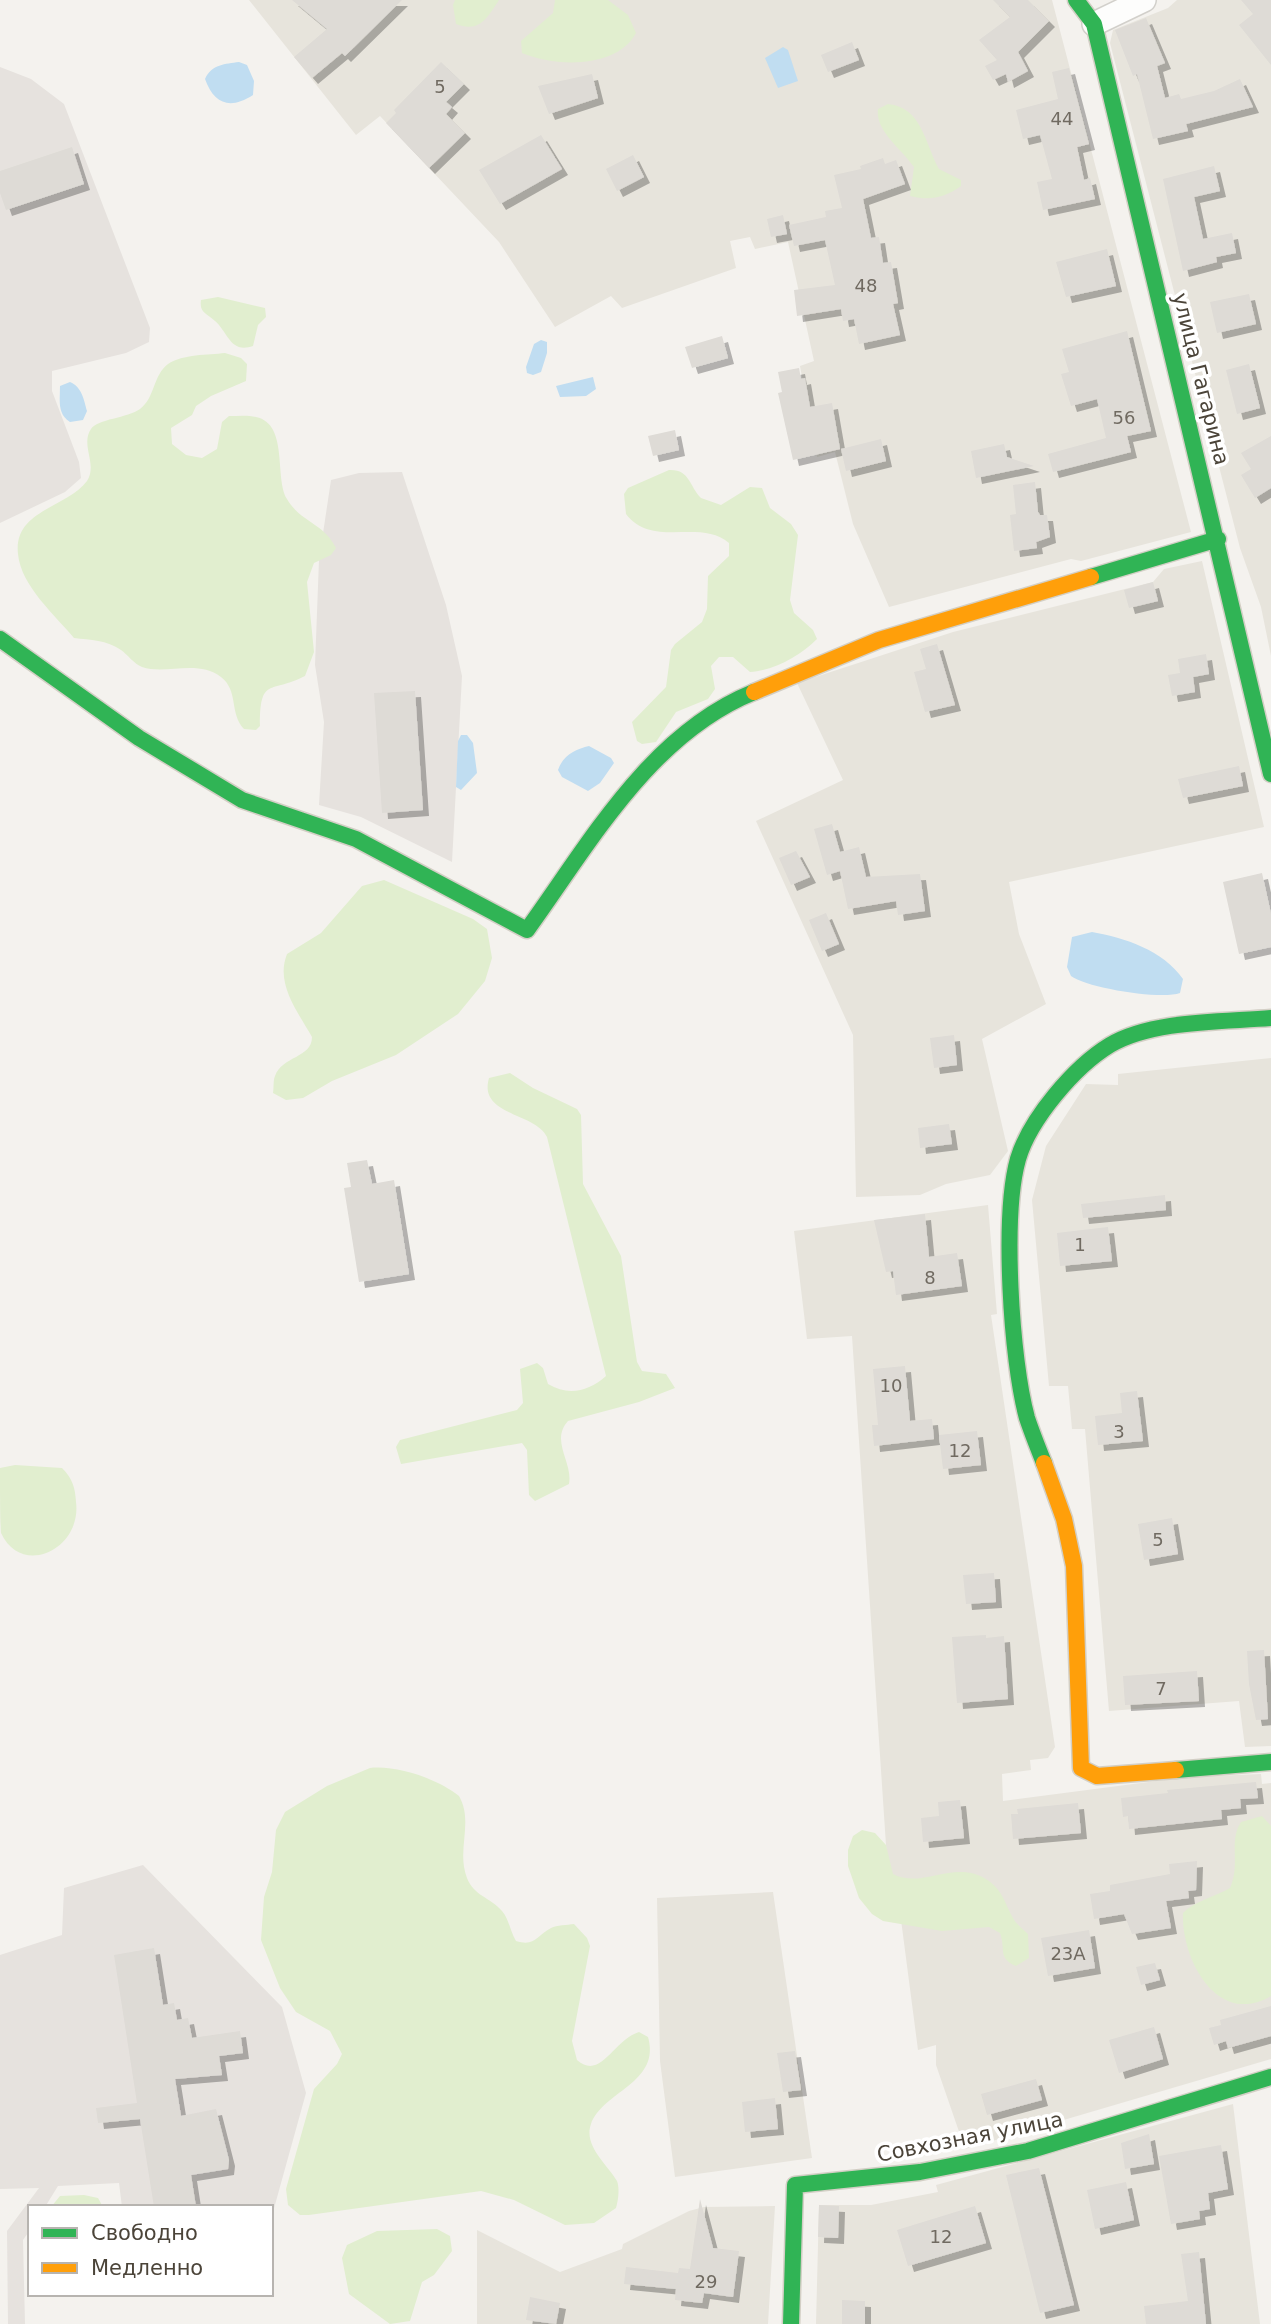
<svg xmlns="http://www.w3.org/2000/svg" width="1271" height="2324" viewBox="0 0 1271 2324" font-family="'DejaVu Sans',sans-serif">
	<defs>
		<filter id="shadow"><feDropShadow dx="6" dy="6" stdDeviation="0" flood-color="#0004"/></filter>
	</defs>
	<rect width="100%" height="100%" fill="#f4f2ee"/>
	<path fill="#e7e4dc" d="M249 0H1052L1191 532 1081 561 1071 559 889 607 853 524 835 452 817 457 800 366 814 361 788 242 755 249 750 237 730 241 736 268 622 308 611 296 555 327 499 242 380 116 356 135Z
		M1177 0H1271V656L1261 607 1240 548 1110 43 1113 30 1168 8Z
		M1202 561 1264 827 1009 882 1019 934 1046 1004 982 1039 1008 1151 990 1175 946 1184 920 1195 856 1197 853 1035 756 821 843 780 797 683 953 632 1153 582 1164 569Z
		M1271 1058V1746L1245 1747 1239 1701 1109 1711 1085 1429H1072L1068 1386H1049L1032 1200 1046 1146 1086 1084 1118 1085V1074Z
		M988 1205 997 1314 991 1315 1055 1747 1048 1758 1030 1760 1031 1770 1002 1774 1003 1801 1187 1777 1261 1774 1262 1784 1271 1783V2059L965 2149 936 2065V2045L918 2050 897 1889 889 1890 852 1336 807 1339 794 1231Z
		M773 1892 812 2158 675 2177 660 2061 657 1898Z
		M1233 2104 1260 2324H816L819 2205H871L938 2192 936 2185Z
		M775 2206 768 2324H477V2230L560 2272 622 2249 623 2244 689 2211 704 2207Z"/>
	<path fill="#e6e2de" d="M0 67 31 79 64 104 150 328 149 342 126 353 52 371V391L79 462 81 478 65 492 0 523Z
		M402 472 446 605 462 676 452 862 361 817 319 805 324 722 315 665 319 560 331 480 359 473Z
		M143 1865 282 2007 306 2093 273 2212 271 2207H122L119 2183 58 2186 45 2207H30V2230L23 2240 25 2324H8L7 2231 39 2188 0 2189V1955L62 1935 64 1888Z"/>
	<path fill="#e1eecf" d="M455 0H499C487 18 480 33 456 24L453 5Z
		M555 0H608L628 15 636 33C617 69 555 67 522 53L521 41 553 13Z
		M888 104C922 107 925 144 939 169L961 180V186C944 198 930 201 910 196L914 167C902 149 875 131 878 109Z
		M218 297 265 308 266 317 258 325 253 346C230 354 228 332 215 321 207 313 199 313 201 300Z
		M225 353 241 358 247 364 246 381 211 396 196 406 192 415 171 428 172 444 186 455 202 458 217 449 222 422 229 416C238 416 248 415 256 417 289 424 274 478 287 499 301 523 323 522 336 548L331 555 314 563 307 582 314 652 305 676C270 694 260 676 260 726L256 730 244 729C229 713 239 691 221 677 198 659 166 675 142 667 134 664 127 654 121 650 107 640 90 640 74 638 55 615 21 586 18 554 13 510 67 508 87 481 98 464 80 445 91 429 97 419 128 418 140 409 155 398 153 375 168 364 183 354 208 355 225 353Z
		M669 470C690 469 689 486 701 498L721 505 750 487 762 488 770 508 791 524 798 535 790 600 794 613 813 630 817 639C800 656 773 671 750 672L733 657H719L711 666 715 689 708 699 676 712 656 742 642 744 637 741 632 722 666 687 671 650 675 644 702 622 707 609 708 576 729 556V543C700 518 653 549 626 514L624 494 628 488Z
		M384 880 473 919 487 929 492 958 485 981 458 1014 396 1055 332 1081 303 1098 286 1100 273 1093C274 1088 273 1080 275 1076 282 1056 312 1058 312 1037 298 1012 275 984 287 954L321 933 362 886Z
		M510 1073 533 1088 577 1109 581 1115 583 1184 621 1256 637 1362 642 1371 666 1374 675 1388 639 1402 568 1421C550 1441 573 1462 569 1484L535 1501 529 1495 527 1450 522 1443 401 1464 396 1447 400 1440 517 1410 523 1403 520 1369 537 1363 543 1368 548 1384C568 1396 588 1392 606 1376L547 1137C535 1112 478 1116 489 1078Z
		M15 1465 62 1468C73 1479 75 1488 76 1502 82 1549 22 1578 1 1533 0 1521 0 1482 0 1468Z
		M370 1768C397 1765 438 1779 459 1796 474 1822 456 1850 467 1878 474 1896 490 1897 502 1911 509 1919 510 1931 516 1941 535 1947 536 1936 551 1928 557 1925 567 1925 574 1924L587 1938 590 1946 572 2041 577 2060C601 2081 613 2040 639 2032L648 2037C661 2083 603 2091 591 2124 583 2146 608 2165 617 2181 620 2189 618 2201 616 2208L594 2223 565 2225 514 2200 481 2191 309 2215H300L288 2205 286 2189 314 2089 337 2064 342 2054 330 2031 296 2012 280 1988 261 1940 264 1897 272 1872 276 1830 285 1812 327 1786Z
		M1262 1816 1271 1826V1996C1217 2028 1181 1958 1183 1913 1195 1901 1214 1897 1230 1888 1241 1863 1228 1842 1241 1822Z
		M862 1830 875 1833 886 1845 893 1874C923 1890 956 1857 989 1881 1003 1891 1005 1904 1013 1918 1016 1924 1023 1929 1028 1934L1029 1958 1016 1966C997 1958 1006 1948 1000 1933L989 1927 942 1931 883 1921 872 1914 859 1898 848 1866V1850L853 1836Z
		M84 2195 98 2198 103 2207H51L60 2196Z
		M437 2229 450 2236 452 2251 434 2275 422 2282 410 2321 390 2324 349 2294 342 2258 347 2245 377 2231Z"/>
	<path fill="#c0ddf1" d="M783 47 788 50 798 81 778 88 765 58Z
		M239 62 247 65 254 81 253 95C230 110 214 104 205 79 212 64 225 64 239 62Z
		M541 340 547 342V353L541 372 533 375 527 373 526 367 534 344Z
		M593 377 596 389 586 396 560 397 556 386Z
		M70 382C82 387 84 400 87 411L83 420 70 422C57 414 60 400 60 386Z
		M461 735H467L473 743 477 773 461 790 456 787 458 741Z
		M589 746 611 758 614 763 600 783 588 791 562 777 558 770C563 755 576 749 589 746Z
		M1092 932C1125 938 1163 950 1183 979L1180 993C1161 1000 1087 988 1071 976L1067 967 1072 937Z"/>
	<path fill="#dedbd6" filter="url(#shadow)" d="M292 0H402L345 56 342 53 312 78 294 57 327 29Z
		M993 0H1028L1049 21 1018 52 1028 71 1008 82 1006 74 993 80 985 66 997 60 979 40 1010 17Z
		M1241 0H1271V65L1239 25 1253 14Z
		M1146 18 1165 63 1157 66 1165 98 1179 94 1181 99 1214 91 1240 79 1253 107 1186 124 1188 131 1153 139 1137 74 1133 76 1115 30Z
		M852 42 859 60 828 72 821 55Z
		M441 62 464 84 446 102 452 107 446 114 465 133 429 168 386 123 396 113 394 110Z
		M1069 68 1089 144 1077 147 1084 180 1090 178 1095 199 1043 210 1037 182 1052 179 1040 135 1023 139 1016 110 1058 99 1052 72Z
		M592 74 598 98 549 114 538 86Z
		M541 135 562 169 500 204 479 170Z
		M72 147 84 184 6 210 0 193V171Z
		M633 155 644 177 617 191 606 169Z
		M883 158 885 164 896 160 905 184 863 199 871 238 879 237 883 263 891 262 898 303 893 304 900 335 859 344 854 319 843 321 841 309 797 316 794 290 835 285 825 240 794 246 789 225 826 217 825 211 842 208 834 175 861 169 860 166Z
		M1214 166 1220 191 1194 197 1203 239 1232 233 1236 253 1216 257 1217 262 1183 271 1163 179Z
		M783 215 787 234 771 237 767 219Z
		M1107 249 1116 286 1066 297 1056 262Z
		M1249 294 1256 324 1217 333 1210 302Z
		M1127 331 1151 431 1127 436 1131 452 1053 472 1048 454 1106 438 1097 399 1071 406 1061 374 1069 372 1062 349Z
		M722 336 728 358 692 368 685 347Z
		M1249 364 1260 408 1237 414 1226 370Z
		M799 368 801 379 805 378 810 407 832 403 840 449 793 460 778 393 782 392 778 372Z
		M675 430 679 450 653 456 648 436Z
		M1271 436V488L1255 498 1241 475 1251 469 1241 453Z
		M881 439 886 461 846 471 841 449Z
		M1004 444 1007 457 1034 466 976 478 971 451Z
		M1035 482 1038 512 1040 515H1047L1050 537 1036 542 1037 548 1014 551 1010 515 1016 514 1013 485Z
		M1153 582 1158 601 1129 608 1124 590Z
		M937 644 955 705 925 712 914 672 926 669 920 649Z
		M1206 654 1209 674 1193 677 1195 692 1172 696 1168 675 1180 673 1178 659Z
		M415 691 423 810 382 813 374 693Z
		M1239 766 1243 786 1183 798 1178 779Z
		M832 824 840 852 859 847 866 877 920 874 925 911 898 915 896 901 848 909 840 871 827 875 814 829Z
		M796 851 810 877 791 885 779 858Z
		M1262 873 1271 914V947L1239 954 1223 882Z
		M826 913 839 944 822 951 809 920Z
		M954 1035 957 1065 934 1068 930 1038Z
		M949 1124 952 1144 920 1148 918 1128Z
		M367 1160 372 1184 394 1180 409 1274 359 1282 344 1188 351 1187 347 1163Z
		M1165 1195 1166 1210 1083 1218 1081 1204Z
		M925 1214 929 1257 957 1253 962 1286 896 1295 893 1271 886 1272 874 1220Z
		M1108 1227 1112 1261 1060 1266 1057 1233Z
		M905 1366 910 1421 932 1419 934 1439 874 1446 872 1425H878L873 1369Z
		M1137 1391 1143 1441 1098 1445 1095 1416 1122 1413 1120 1393Z
		M977 1431 981 1465 943 1469 939 1435Z
		M1172 1518 1178 1554 1144 1560 1138 1524Z
		M994 1573 996 1602 966 1604 963 1575Z
		M986 1635V1638L1004 1636 1008 1699 957 1703 952 1637Z
		M1264 1650 1268 1719 1256 1720 1249 1684 1247 1651Z
		M1197 1671 1199 1701 1125 1705 1123 1676Z
		M1256 1782 1258 1798 1240 1799 1241 1808 1221 1810 1222 1819 1129 1829 1128 1816 1123 1817 1121 1798 1168 1793 1167 1790Z
		M960 1800 964 1838 923 1842 921 1818 939 1816 938 1802Z
		M1078 1803 1081 1833 1013 1839 1011 1814H1018L1017 1809Z
		M1197 1861 1196 1890 1188 1891 1189 1898 1166 1901 1171 1928 1132 1934 1124 1914 1094 1919 1090 1894 1110 1891V1885L1170 1874 1169 1864Z
		M1089 1930 1095 1968 1048 1976 1041 1938Z
		M154 1948 163 2005 174 2003 177 2020 188 2018 192 2038 240 2031 243 2053 219 2056 222 2075 175 2079 181 2116 216 2109 229 2160 228 2169 191 2175 196 2207H154L140 2119 98 2123 96 2108 137 2103 114 1955Z
		M1155 1963 1160 1980 1141 1985 1136 1967Z
		M1271 2006V2036L1228 2048 1226 2041 1214 2045 1209 2028 1221 2025 1220 2020Z
		M1154 2027 1163 2059 1119 2073 1109 2040Z
		M795 2051 801 2090 783 2092 777 2053Z
		M1036 2079 1042 2100 987 2115 981 2094Z
		M775 2098 778 2129 745 2132 742 2102Z
		M1149 2134 1154 2164 1125 2169 1121 2143Z
		M1221 2145 1228 2189 1208 2193 1210 2209 1199 2211 1200 2219 1171 2224 1159 2156Z
		M1039 2168 1074 2305 1040 2313 1006 2175Z
		M1126 2182 1134 2220 1095 2229 1087 2190Z
		M700 2199 713 2248 739 2251 733 2297 704 2293 702 2303 675 2300 676 2289 624 2284 626 2267 678 2273 679 2268 690 2269Z
		M819 2205 839 2206 838 2238 818 2237Z
		M975 2206 986 2243 908 2266 897 2230Z
		M1199 2252 1206 2324H1146L1144 2306 1188 2301 1181 2254Z
		M530 2297 560 2303 556 2324 526 2320Z
		M842 2300 865 2301V2324H842Z"/>
	<g fill="none" stroke-linecap="round" stroke-linejoin="round">
		<g stroke="#d2d0cb" stroke-width="26">
			<path id="street" d="M1094 24 1144 0"/>
		</g>
		<g stroke="#d3cfc5" stroke-width="19">
			<path id="fast" d="M1076 0 1094 24 1271 774
				M1091 577 1218 539
				M0 639 139 738 242 800 356 839 527 930C590 843 650 734 754 692
				M1044 1463C1038 1448 1032 1433 1027 1418 1011 1360 1002 1216 1018 1159 1030 1119 1074 1067 1110 1045 1152 1020 1222 1022 1271 1018
				M1176 1770 1271 1762
				M791 2324 795 2185 920 2172 1028 2151 1271 2077"/>
		</g>
		<g stroke="#d3cfc5" stroke-width="19">
			<path id="slow" d="M754 692 879 640 1091 577
				M1044 1463 1064 1519 1074 1566 1081 1768 1097 1776 1176 1770"/>
		</g>
		<use href="#street" stroke="#fdfdfc" stroke-width="23"/>
		<use href="#fast" stroke="#30b455" stroke-width="16"/>
		<use href="#slow" stroke="#ff9f0a" stroke-width="16"/>
	</g>
	<g text-anchor="middle" dominant-baseline="central" stroke-width="7" stroke-linejoin="round" paint-order="stroke">
		<g font-size="18" fill="#706a61">
			<text x="440" y="86">5</text>
			<text x="1062" y="118">44</text>
			<text x="866" y="285">48</text>
			<text x="1124" y="417">56</text>
			<text x="1080" y="1244">1</text>
			<text x="930" y="1277">8</text>
			<text x="891" y="1385">10</text>
			<text x="1119" y="1431">3</text>
			<text x="960" y="1450">12</text>
			<text x="1158" y="1539">5</text>
			<text x="1161" y="1688">7</text>
			<text x="1068" y="1953">23А</text>
			<text x="941" y="2236">12</text>
			<text x="706" y="2281">29</text>
		</g>
		<g font-size="21" fill="#4b4439" stroke="#fff">
			<text transform="translate(1201 379) rotate(76)">улица Гагарина</text>
			<text transform="translate(970 2137) rotate(-11)">Совхозная улица</text>
		</g>
	</g>
	<rect x="28" y="2205" width="245" height="91" fill="#ffffff" stroke="#b7b4b0" stroke-width="2"/>
	<rect x="42" y="2228" width="35" height="10" fill="#30b455" stroke="#b7b4b0" stroke-width="2"/>
	<text x="91" y="2240" font-size="21" fill="#4b4439">Свободно</text>
	<rect x="42" y="2263" width="35" height="10" fill="#ff9f0a" stroke="#b7b4b0" stroke-width="2"/>
	<text x="91" y="2275" font-size="21" fill="#4b4439">Медленно</text>
</svg>
